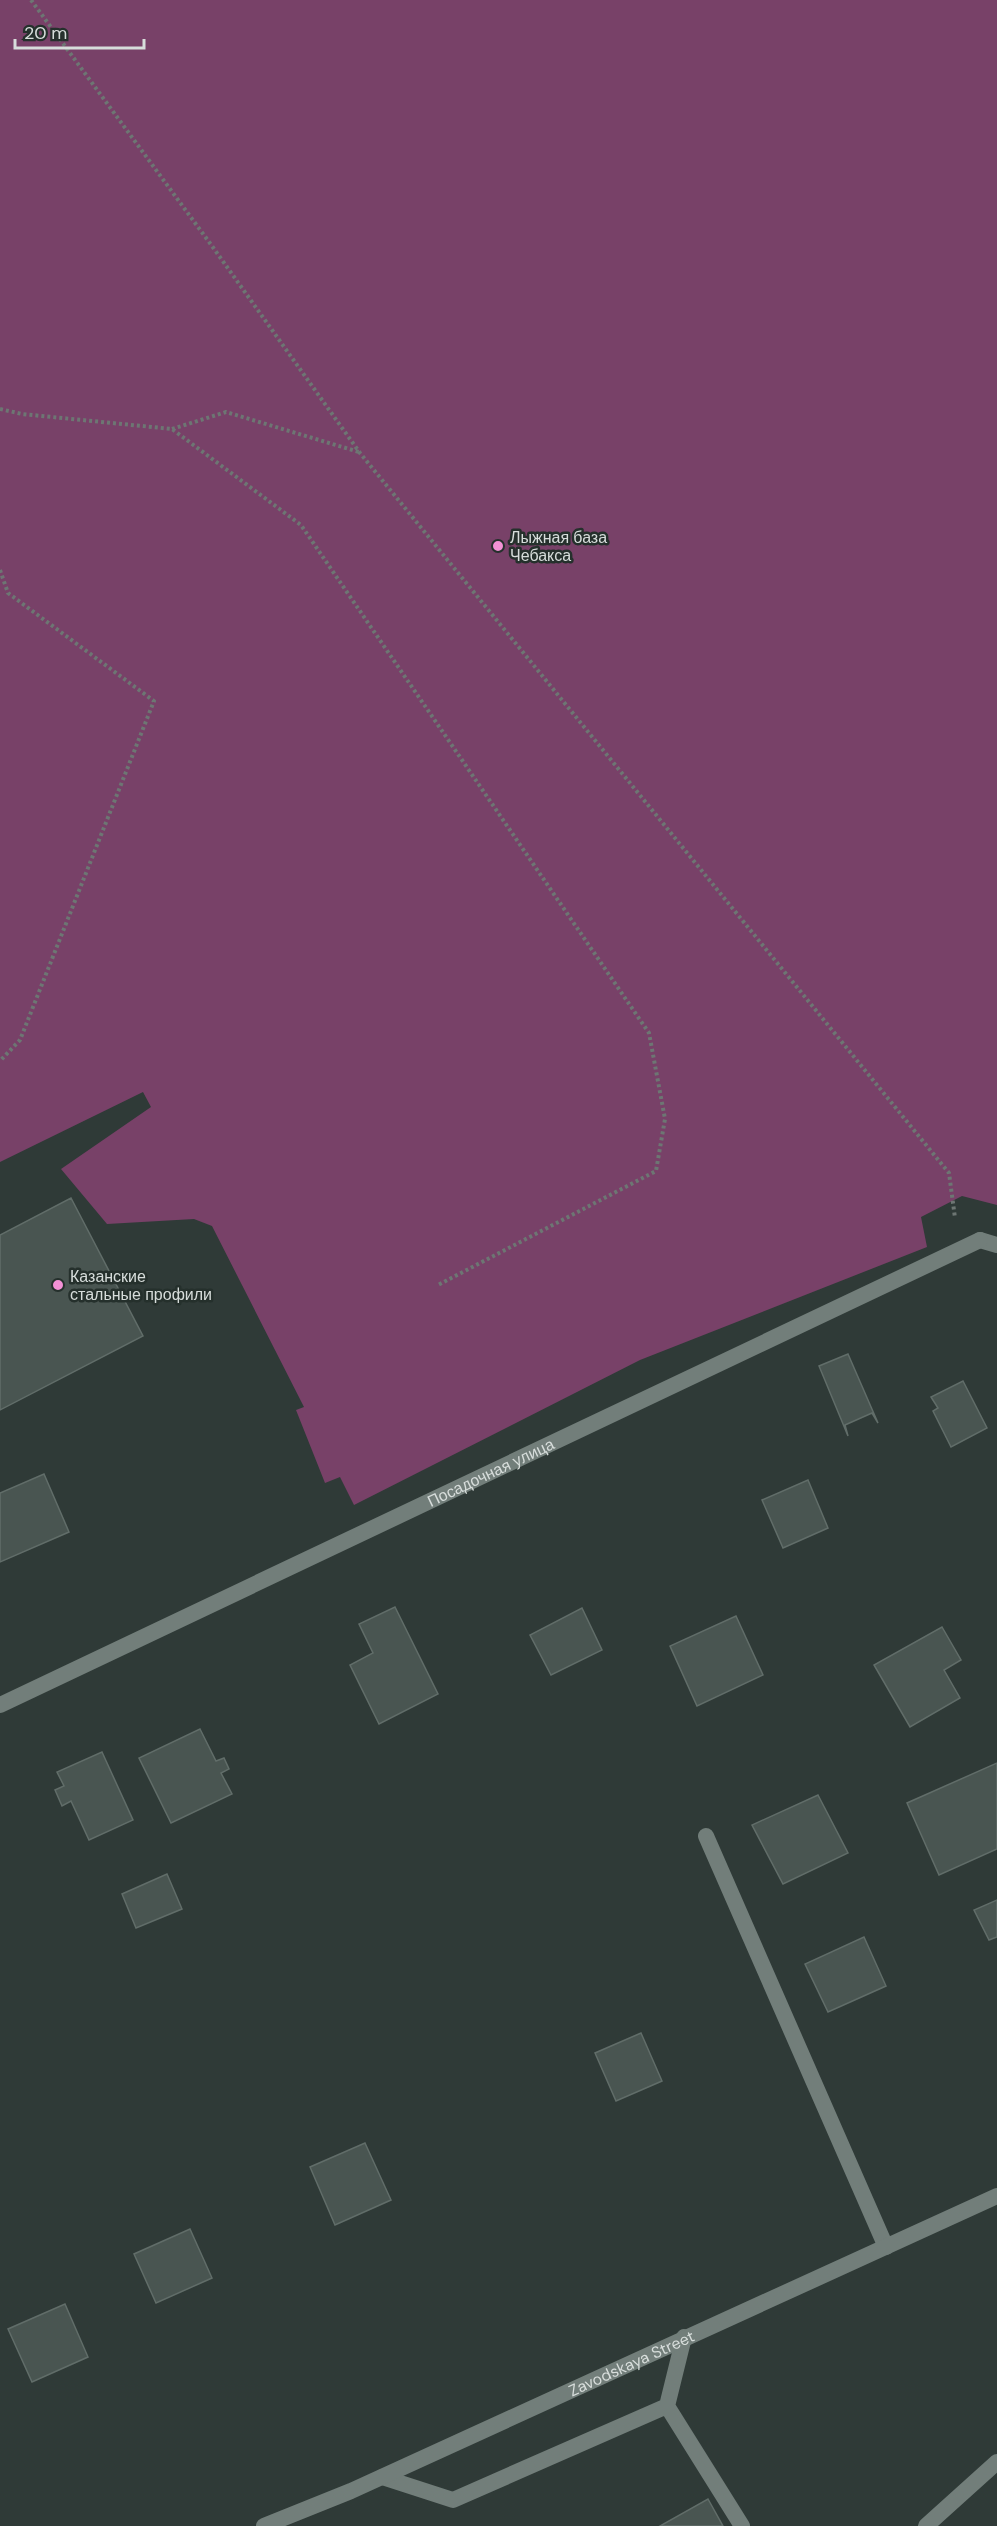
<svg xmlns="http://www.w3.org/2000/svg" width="997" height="2526" viewBox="0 0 997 2526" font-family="'DM Sans',sans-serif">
	<rect width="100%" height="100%" fill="#2f3a37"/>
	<path fill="#784168" d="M0 0H997V1205L962 1196 921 1217 927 1247 640 1360 354 1505 340 1477 325 1483 296 1410 304 1407 212 1226 194 1219 107 1224 61 1169 151 1107 143 1092 0 1162Z"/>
	<path fill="#495551" stroke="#616d69" stroke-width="1.5" d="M71 1198 143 1336 0 1410V1235Z
		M848 1354 878 1423 872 1413 845 1425 848 1436 819 1366Z
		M963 1381 987 1428 951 1447 933 1411 938 1408 931 1397Z
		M44 1474 69 1532 0 1562V1493Z
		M808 1480 828 1528 783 1548 762 1500Z
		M395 1607 438 1694 379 1724 350 1665 373 1653 359 1624Z
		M582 1608 602 1650 551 1675 530 1635Z
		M736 1616 763 1675 697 1706 670 1646Z
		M942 1627 961 1660 944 1670 960 1698 910 1727 874 1665Z
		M200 1729 216 1761 224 1758 229 1769 221 1773 232 1794 171 1823 139 1758Z
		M102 1752 133 1820 89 1840 71 1801 62 1806 55 1790 64 1786 57 1772Z
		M997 1763V1849L939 1875 907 1803Z
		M818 1795 848 1853 783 1884 752 1825Z
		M167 1874 182 1909 136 1928 122 1894Z
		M997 1900V1937L989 1940 974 1910Z
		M864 1937 886 1986 828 2012 805 1964Z
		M641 2033 662 2081 616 2101 595 2053Z
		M365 2143 391 2200 335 2225 310 2167Z
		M190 2229 212 2278 156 2303 134 2254Z
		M65 2304 88 2357 32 2382 8 2329Z
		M708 2499 723 2526H660Z"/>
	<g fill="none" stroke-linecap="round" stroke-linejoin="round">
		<path stroke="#6d7673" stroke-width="4" stroke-dasharray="3 3" stroke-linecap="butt" d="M31 0 212 246 360 453 949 1173 955 1218
			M0 409 22 414 172 429 301 525 649 1033 665 1119 656 1171 438 1285
			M172 429 226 412 359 452
			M0 570 8 593 154 701 20 1040 0 1061"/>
		<path stroke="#727e7a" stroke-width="16" d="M980 1240 997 1245
			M667 2406 742 2526
			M382 2477 453 2500 667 2406 684 2337"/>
		<g stroke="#727e7a" stroke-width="16">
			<path id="s1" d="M0 1705 980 1240"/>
			<path d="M706 1836 886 2247"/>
			<path d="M926 2526 997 2462"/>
		</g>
		<path stroke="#727e7a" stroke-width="16" id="s2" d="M264 2526 351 2491 997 2196"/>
	</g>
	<g fill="#f391d6" stroke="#25302c" stroke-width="2">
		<circle cx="498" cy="546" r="6"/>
		<circle cx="58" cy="1285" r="6"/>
	</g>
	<g text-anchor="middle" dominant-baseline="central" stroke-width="5" stroke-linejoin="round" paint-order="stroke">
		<g font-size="16" fill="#d7dddb" stroke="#25302c" text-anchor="start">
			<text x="510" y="537">Лыжная база<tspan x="510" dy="18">Чебакса</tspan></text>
			<text x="70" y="1276">Казанские<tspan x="70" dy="18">стальные профили</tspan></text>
		</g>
		<g font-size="16" fill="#d7dddb" stroke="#25302c">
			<text stroke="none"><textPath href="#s1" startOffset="543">Посадочная улица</textPath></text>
			<text stroke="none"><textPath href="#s2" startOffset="402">Zavodskaya Street</textPath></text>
		</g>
	</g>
	<path d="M15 39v9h129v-9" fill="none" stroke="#d7dddb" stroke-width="3"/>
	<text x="24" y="39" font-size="18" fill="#d7dddb" stroke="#25302c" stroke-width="4.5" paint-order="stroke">20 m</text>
</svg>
